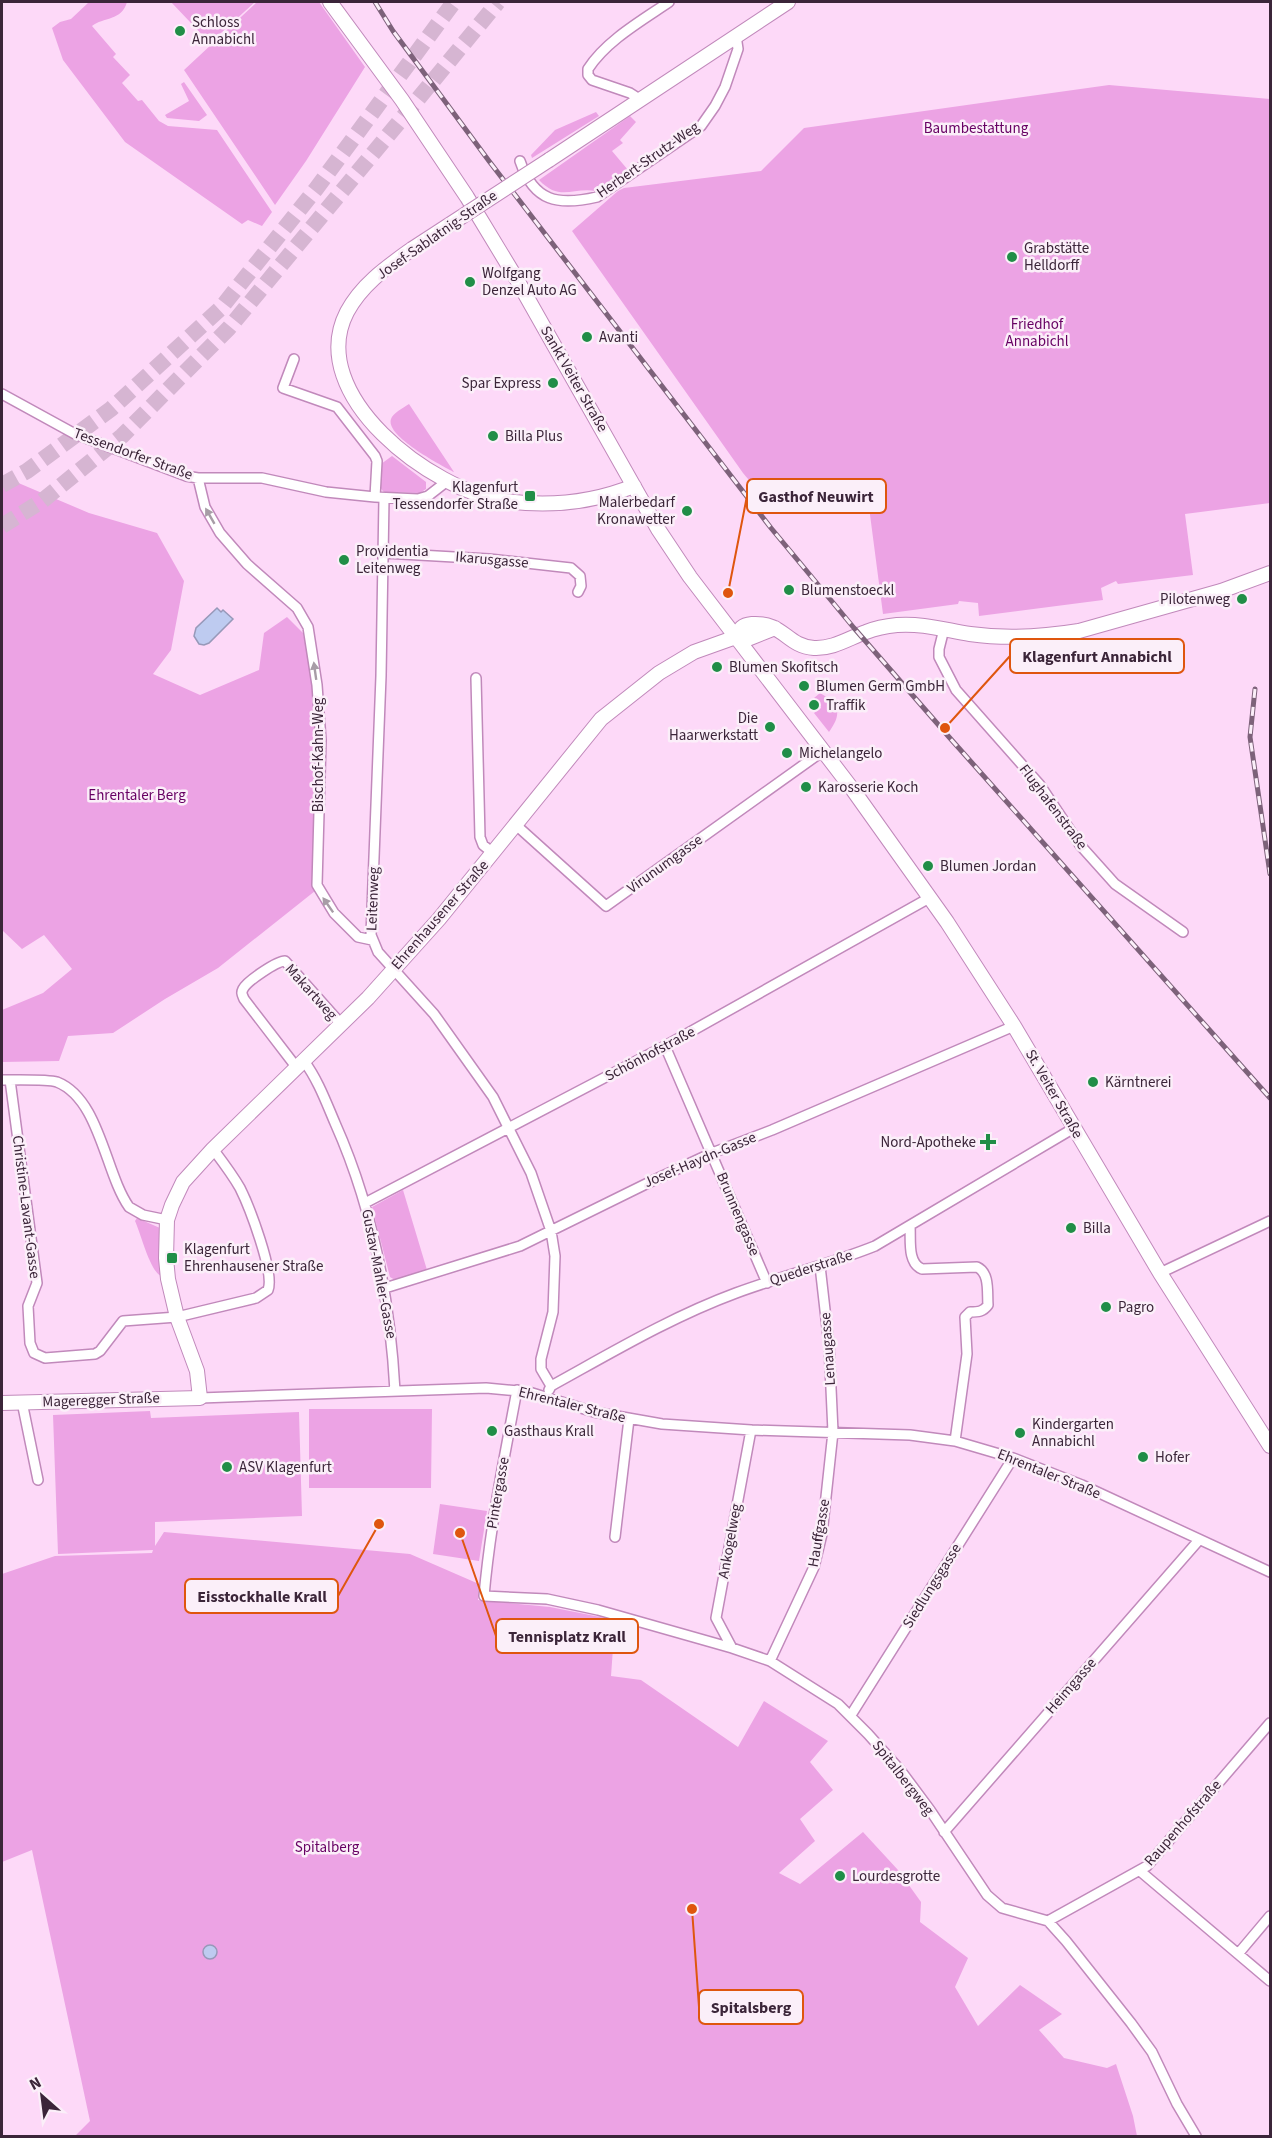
<svg xmlns="http://www.w3.org/2000/svg" width="1272" height="2138" viewBox="0 0 1272 2138" font-family="'Source Sans 3',sans-serif">
	<rect width="100%" height="100%" fill="#fdd9f8"/>
	<path fill="#eca3e4" d="M89 2H127C122 21 103 17 92 26L116 54 113 57 130 75 122 83 138 101 142 100 159 121 168 126 217 130 272 212 262 226 248 220 242 224 125 142 63 60 52 28 60 22 71 19Z
		M171 2H255L210 43Z
		M257 2H319L365 67 306 161 275 205 184 70Z
		M184 82 207 115 199 121 167 118 165 115 189 101 181 84Z
		M1109 85 1270 99V503L1185 514 1193 575 1118 584 1116 581 1101 588 1103 600 979 616 978 603 959 601 958 604 883 614 869 507 862 508 860 486 763 497 743 473 572 231 618 191 624 188 761 171 804 128Z
		M596 112 599 116 532 158 531 155 555 130Z
		M630 116 636 122 620 140 623 143 612 151 628 170 596 191C572 187 560 202 539 180Z
		M409 404 454 472C441 465 385 436 391 419 393 413 403 408 409 404Z
		M392 456 426 482V489L420 493 384 492C376 485 380 474 381 464Z
		M2 476 89 513 157 533 184 581 171 650 153 674 200 695 259 670 264 633 287 617 303 633 314 683 318 719 315 891 218 968 165 999 113 1033 68 1036 59 1061 2 1062V1010L43 993 72 969 44 935 22 949 2 930Z
		M820 693C840 704 842 714 829 732L814 713 821 708 814 698Z
		M403 1190 427 1270 395 1280 390 1277 372 1207Z
		M137 1218 160 1228 163 1274 161 1276C150 1271 141 1234 135 1221Z
		M309 1409H432L431 1488H309Z
		M150 1411 151 1418 299 1412 302 1516 155 1522V1546L164 1532 410 1554 479 1584 478 1600 550 1607 615 1620 611 1676 641 1680 738 1747 764 1701 828 1741 810 1762 833 1790 800 1819 815 1841 779 1873 800 1884 863 1832 898 1870 921 1902 920 1922 968 1958 955 1987 978 2026 1020 1985 1062 2014 1039 2030 1064 2058 1107 2068 1116 2064 1133 2116 1137 2136H75L90 2121 32 1850 2 1862V1574L55 1556 152 1553 153 1550 58 1554 53 1415Z
		M440 1504 487 1511 479 1561 433 1554Z"/>
	<path fill="#becbf0" stroke="#9799b9" stroke-width="1.5" d="M217 608 221 612 223 610 233 619 209 643 204 645 199 644 194 636 196 628Z
		M203 1952a7 7 0 1 1 14 0a7 7 0 1 1-14 0Z"/>
	<g fill="none" stroke-linecap="round" stroke-linejoin="round">
		<path stroke="#d6b5d2" stroke-width="16" stroke-dasharray="16 8" stroke-linecap="butt" d="M2 485 27 471 111 409 221 308 316 189 454 2
			M2 526 42 501 122 436 229 328 498 2"/>
		<g stroke="#c189bb" stroke-width="12">
			<path id="street" d="M641 100 630 93 592 80 588 75V69C606 41 641 21 669 2
				M520 161C534 202 558 206 597 197L701 126 715 106 725 87 738 49 736 36
				M294 359 283 388 337 407 375 456 377 461 375 497
				M2 394 75 434 186 476 198 478H262L326 492 375 497 418 499 428 496 446 482
				M198 478 205 507 220 533 247 564 297 608 308 627 317 685 321 740 317 885 334 913 358 937 372 940
				M384 498 381 676 371 935 378 952 434 1014 493 1097 531 1173 551 1231 555 1256 553 1312 541 1359V1369L551 1386
				M384 553 489 559 571 568 580 576 581 586 578 592
				M944 629 939 649V657L956 690 1040 785 1080 845 1115 884 1183 932
				M476 678 480 837 483 845 493 853
				M516 825 606 906 823 751
				M665 1046 767 1283
				M304 1061C318 1080 326 1102 335 1123 373 1208 390 1298 395 1391
				M297 1068 244 999C242 994 241 993 243 989 247 981 277 961 285 961L342 1025
				M2 1080C13 1080 47 1079 57 1082 100 1099 105 1173 129 1207L143 1215 167 1220
				M10 1080 37 1283 28 1306 30 1343 34 1353 45 1358 95 1354 100 1351 123 1321 177 1317 256 1298 268 1290C275 1273 249 1206 240 1188 232 1174 222 1161 213 1149
				M365 1203 665 1046 931 897
				M910 1226C911 1239 907 1263 922 1269L977 1267C990 1273 987 1292 988 1305 983 1312 978 1312 970 1312L965 1317 967 1354 955 1441
				M1160 1273 1270 1221
				M385 1288 520 1246 652 1181 712 1153 772 1130 1014 1026
				M517 1390C504 1459 490 1527 484 1596L547 1599 598 1610 732 1648 770 1661 838 1704 868 1734 901 1771 930 1810 987 1895 1002 1908 1048 1921 1066 1941 1131 2023 1152 2052 1177 2104 1196 2136
				M549 1390 551 1386C611 1353 671 1317 736 1293 782 1276 830 1264 875 1246L1074 1128
				M200 1398 486 1388 529 1392 594 1412 662 1424 751 1430 910 1435 955 1441 1013 1458 1082 1485 1270 1572
				M22 1402 38 1480
				M615 1537 629 1419
				M732 1648 716 1618 751 1430
				M770 1661 814 1567 822 1534 833 1432 829 1345 820 1266
				M851 1715 1013 1458
				M944 1832 1199 1540
				M1140 1871 1270 1981
				M1048 1921 1147 1866 1270 1723
				M1238 1954 1270 1916"/>
		</g>
		<g stroke="#c189bb" stroke-width="16">
			<path id="secondary" d="M330 2 402 100 467 197 516 278 658 529 690 577 853 790 947 922 1014 1026 1160 1273 1270 1446
				M549 160 788 2
				M412 249C387 267 362 284 347 312 304 395 432 491 505 501 550 507 592 503 634 486
				M736 637C740 628 742 625 752 624 784 622 786 646 814 648 833 649 849 638 866 632 876 628 887 626 897 625 922 623 945 630 970 634 1006 639 1042 637 1079 631L1221 591 1270 573
				M2 1403 200 1398 197 1371 177 1317 168 1279 166 1258 167 1220 172 1205 183 1182 213 1149 368 998 439 919 601 719 659 673 694 652 736 637 750 638 775 628"/>
		</g>
		<use href="#street" stroke="#fff" stroke-width="9"/>
		<use href="#secondary" stroke="#fff" stroke-width="14"/>
		<g stroke="#7d627a" stroke-width="5">
			<path id="rail" d="M375 2 393 31 489 161 771 528 854 628 949 737 1270 1098
				M1255 689 1250 737 1270 874"/>
		</g>
		<use href="#rail" stroke="#fbeff9" stroke-width="3" stroke-dasharray="9" stroke-linecap="butt"/>
		<g stroke="#c189bb" stroke-width="16" stroke-linecap="butt">
			<path id="secondary-bridge" d="M412 249 549 160"/>
		</g>
		<use href="#secondary-bridge" stroke="#fff" stroke-width="14"/>
	</g>
	<defs><path id="oneway-solid" d="M-6-.8H1V-3.2L6.5 0L1 3.2V.8H-6Z" transform="scale(1.5)"/></defs>
	<g fill="#a79da6">
		<use href="#oneway-solid" transform="translate(210 516) rotate(-120)"/>
		<use href="#oneway-solid" transform="translate(315 671) rotate(-98)"/>
		<use href="#oneway-solid" transform="translate(328 905) rotate(-125)"/>
	</g>
	<g fill="#208e47" stroke="#fbeff9" stroke-width="2">
		<circle cx="180" cy="31" r="6"/>
		<circle cx="1012" cy="257" r="6"/>
		<circle cx="470" cy="282" r="6"/>
		<circle cx="587" cy="337" r="6"/>
		<circle cx="553" cy="383" r="6"/>
		<circle cx="493" cy="436" r="6"/>
		<rect x="524" y="490" width="12" height="12" rx="3"/>
		<circle cx="687" cy="511" r="6"/>
		<circle cx="344" cy="560" r="6"/>
		<circle cx="789" cy="590" r="6"/>
		<circle cx="1242" cy="599" r="6"/>
		<circle cx="717" cy="667" r="6"/>
		<circle cx="804" cy="686" r="6"/>
		<circle cx="814" cy="705" r="6"/>
		<circle cx="770" cy="727" r="6"/>
		<circle cx="787" cy="753" r="6"/>
		<circle cx="806" cy="787" r="6"/>
		<circle cx="928" cy="866" r="6"/>
		<circle cx="1093" cy="1082" r="6"/>
		<path d="M985 1133h6v6h6v6h-6v6h-6v-6h-6v-6h6z"/>
		<circle cx="1071" cy="1228" r="6"/>
		<rect x="166" y="1252" width="12" height="12" rx="3"/>
		<circle cx="1106" cy="1307" r="6"/>
		<circle cx="492" cy="1431" r="6"/>
		<circle cx="1020" cy="1433" r="6"/>
		<circle cx="1143" cy="1457" r="6"/>
		<circle cx="227" cy="1467" r="6"/>
		<circle cx="840" cy="1876" r="6"/>
	</g>
	<g text-anchor="middle" dominant-baseline="central" stroke-width="5" stroke-linejoin="round" paint-order="stroke">
		<g font-size="15" fill="#3b2539" stroke="#fbeff9" text-anchor="start">
			<text x="192" y="22">Schloss<tspan x="192" dy="17">Annabichl</tspan></text>
			<text x="1024" y="248">Grabstätte<tspan x="1024" dy="17">Helldorff</tspan></text>
			<text x="482" y="273">Wolfgang<tspan x="482" dy="17">Denzel Auto AG</tspan></text>
			<text x="599" y="337">Avanti</text>
			<text x="541" y="383" text-anchor="end">Spar Express</text>
			<text x="505" y="436">Billa Plus</text>
			<text x="518" y="487" text-anchor="end">Klagenfurt<tspan x="518" dy="17">Tessendorfer Straße</tspan></text>
			<text x="675" y="502" text-anchor="end">Malerbedarf<tspan x="675" dy="17">Kronawetter</tspan></text>
			<text x="356" y="551">Providentia<tspan x="356" dy="17">Leitenweg</tspan></text>
			<text x="801" y="590">Blumenstoeckl</text>
			<text x="1230" y="599" text-anchor="end">Pilotenweg</text>
			<text x="729" y="667">Blumen Skofitsch</text>
			<text x="816" y="686">Blumen Germ GmbH</text>
			<text x="826" y="705">Traffik</text>
			<text x="758" y="718" text-anchor="end">Die<tspan x="758" dy="17">Haarwerkstatt</tspan></text>
			<text x="799" y="753">Michelangelo</text>
			<text x="818" y="787">Karosserie Koch</text>
			<text x="940" y="866">Blumen Jordan</text>
			<text x="1105" y="1082">Kärntnerei</text>
			<text x="976" y="1142" text-anchor="end">Nord-Apotheke</text>
			<text x="1083" y="1228">Billa</text>
			<text x="184" y="1249">Klagenfurt<tspan x="184" dy="17">Ehrenhausener Straße</tspan></text>
			<text x="1118" y="1307">Pagro</text>
			<text x="1032" y="1424">Kindergarten<tspan x="1032" dy="17">Annabichl</tspan></text>
			<text x="504" y="1431">Gasthaus Krall</text>
			<text x="1155" y="1457">Hofer</text>
			<text x="239" y="1467">ASV Klagenfurt</text>
			<text x="852" y="1876">Lourdesgrotte</text>
		</g>
		<g font-size="15" fill="#670063" stroke="#fbeff9">
			<text x="976" y="128">Baumbestattung</text>
			<text x="1037" y="324">Friedhof<tspan x="1037" dy="17">Annabichl</tspan></text>
			<text x="137" y="795">Ehrentaler Berg</text>
			<text x="327" y="1847">Spitalberg</text>
		</g>
		<g font-size="15" fill="#3b2539" stroke="#fbeff9">
			<text transform="translate(648 160) rotate(-35)">Herbert-Strutz-Weg</text>
			<text transform="translate(437 235) rotate(-35)">Josef-Sablatnig-Straße</text>
			<text transform="translate(574 379) rotate(60)">Sankt Veiter Straße</text>
			<text transform="translate(133 454) rotate(20)">Tessendorfer Straße</text>
			<text transform="translate(492 560) rotate(5)">Ikarusgasse</text>
			<text transform="translate(318 755) rotate(-90)">Bischof-Kahn-Weg</text>
			<text transform="translate(1053 807) rotate(53)">Flughafenstraße</text>
			<text transform="translate(665 864) rotate(-36)">Virunumgasse</text>
			<text transform="translate(373 899) rotate(-88)">Leitenweg</text>
			<text transform="translate(440 915) rotate(-49)">Ehrenhausener Straße</text>
			<text transform="translate(311 992) rotate(48)">Makartweg</text>
			<text transform="translate(650 1054) rotate(-28)">Schönhofstraße</text>
			<text transform="translate(1054 1094) rotate(60)">St. Veiter Straße</text>
			<text transform="translate(700 1160) rotate(-23)">Josef-Haydn-Gasse</text>
			<text transform="translate(26 1207) rotate(83)">Christine-Lavant-Gasse</text>
			<text transform="translate(738 1214) rotate(67)">Brunnengasse</text>
			<text transform="translate(811 1268) rotate(-18)">Quederstraße</text>
			<text transform="translate(379 1274) rotate(79)">Gustav-Mahler-Gasse</text>
			<text transform="translate(828 1349) rotate(-94)">Lenaugasse</text>
			<text transform="translate(101 1400) rotate(-2)">Mageregger Straße</text>
			<text transform="translate(572 1405) rotate(14)">Ehrentaler Straße</text>
			<text transform="translate(1049 1474) rotate(22)">Ehrentaler Straße</text>
			<text transform="translate(498 1493) rotate(-80)">Pintergasse</text>
			<text transform="translate(819 1533) rotate(-80)">Hauffgasse</text>
			<text transform="translate(730 1541) rotate(-80)">Ankogelweg</text>
			<text transform="translate(932 1586) rotate(-58)">Siedlungsgasse</text>
			<text transform="translate(1071 1686) rotate(-49)">Heimgasse</text>
			<text transform="translate(903 1778) rotate(52)">Spitalbergweg</text>
			<text transform="translate(1183 1823) rotate(-49)">Raupenhofstraße</text>
		</g>
	</g>
	<path fill="none" stroke="#df560e" stroke-width="2" d="M728 593L747 496M945 728L1010 656M379 1524L338 1596M460 1533L496 1636M692 1909L699 2007"/>
	<g fill="#df560e" stroke="#fbeff9" stroke-width="2">
		<circle cx="728" cy="593" r="6"/>
		<circle cx="945" cy="728" r="6"/>
		<circle cx="379" cy="1524" r="6"/>
		<circle cx="460" cy="1533" r="6"/>
		<circle cx="692" cy="1909" r="6"/>
	</g>
	<g fill="#fbeff9" stroke="#df560e" stroke-width="2">
		<rect x="747" y="479" width="139" height="34" rx="6"/>
		<rect x="1010" y="639" width="174" height="34" rx="6"/>
		<rect x="185" y="1579" width="153" height="34" rx="6"/>
		<rect x="496" y="1619" width="142" height="34" rx="6"/>
		<rect x="699" y="1990" width="104" height="34" rx="6"/>
	</g>
	<g font-size="16" text-anchor="middle" font-weight="bold" fill="#3b2539">
		<text x="816" y="502">Gasthof Neuwirt</text>
		<text x="1097" y="662">Klagenfurt Annabichl</text>
		<text x="262" y="1602">Eisstockhalle Krall</text>
		<text x="567" y="1642">Tennisplatz Krall</text>
		<text x="751" y="2013">Spitalsberg</text>
	</g>
	<rect width="1272" height="2138" fill="none" stroke="#3b2539" stroke-width="6"/>
	<g transform="translate(42 2096) rotate(332)" stroke="#fbeff9" stroke-width="4.5" paint-order="stroke">
	<path d="M0-4.5L10 22L0 15L-10 22Z" fill="#3b2539"/>
	<text y="-9" font-size="16" font-weight="bold" text-anchor="middle" fill="#3b2539">N</text>
	</g>
</svg>
